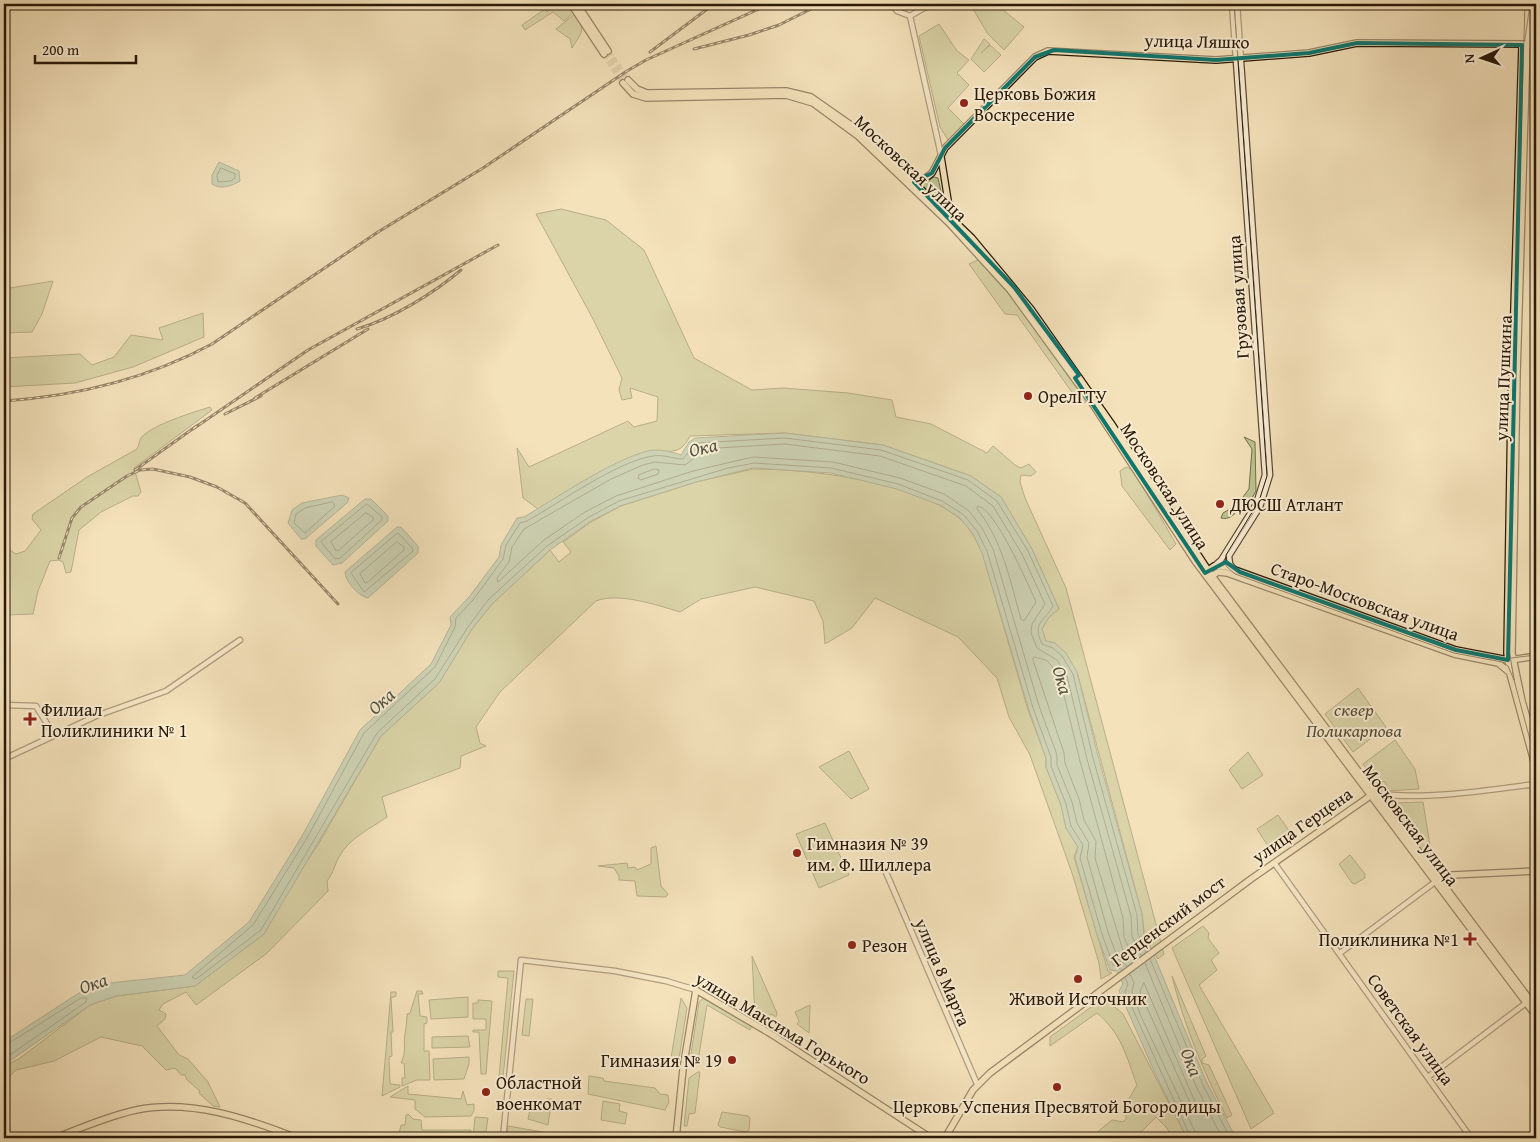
<svg xmlns="http://www.w3.org/2000/svg" width="1540" height="1142" viewBox="0 0 1540 1142" font-family="'Gentium Book Plus',serif">
	<rect width="100%" height="100%" fill="#f4e2bb"/>
	<filter id="stains"><feTurbulence type="fractalNoise" baseFrequency=".004" numOctaves="4"/><feColorMatrix values="0 0 0 0 .2 0 0 0 0 .09 0 0 0 0 .02 0 0 0 .5 -.17"/></filter>
	<radialGradient id="worn" r=".72"><stop offset=".6" stop-color="#630" stop-opacity="0"/><stop offset="1" stop-color="#630" stop-opacity=".3"/></radialGradient>
	<path fill="#bbc390" stroke="#726e4c" d="M556 4H568L574 12 564 21 553 12 525 30 522 25 545 9 547 12Z
		M970 4H996L1024 27 1004 50 988 34Z
		M575 14C586 31 582 32 572 48L570 39 556 29Z
		M939 24 957 51 969 60 957 73 969 85 948 108 964 124 948 140 940 127 919 36Z
		M984 39 990 44 981 53 990 45 1001 55 984 72 971 59Z
		M934 177 938 178 943 200 940 203 922 185Z
		M561 209 606 220 644 250 694 358 752 390 783 388 848 393 892 400 896 417 931 424 987 453 993 446 1015 465 1021 468 1029 464 1036 472 1031 476 1021 475 1020 482 1025 498 1066 588 1164 954 1158 959 1145 939 1142 914 1077 672 1055 643 1045 641 1042 629 1049 617 1059 609 1032 549 1001 497 971 476 883 445 784 433 690 436C678 461 663 446 640 454 604 466 570 490 538 509L523 498 517 448 529 467 628 421 634 427 657 421 658 397 630 388 632 398 622 400 619 390 622 378 593 319 536 214Z
		M980 259 1024 312 1087 401 1081 405 1017 315 1005 314 969 264Z
		M53 281 42 314 32 332 4 333V289Z
		M203 313 204 337 133 367 75 383 4 387V358L80 354 92 365 114 357 131 335 163 340 159 328Z
		M210 407 212 410 134 468 141 492 138 496H133L101 512 79 530 71 572 66 573 63 562 58 560 50 561 38 591 33 614 4 615V546L16 554 25 551 41 530 32 519 33 514 87 477 137 449C139 446 139 441 141 438 151 425 194 412 210 407Z
		M1244 437 1255 442 1256 491 1244 512 1239 509C1234 515 1229 520 1221 518L1223 513 1237 505 1249 489 1252 449Z
		M1126 467 1133 470 1176 544 1170 550 1122 486 1120 471Z
		M753 469C810 469 913 481 959 518 970 527 976 540 982 552L1028 710 1046 758V767L1061 805 1066 828 1078 847 1074 857 1108 971 1112 973 1101 979 1099 963 1072 873 1030 755 1009 717 997 678 958 637 875 598 852 628 825 644 823 621 814 601 755 587 701 599 680 612C657 605 618 592 596 601L500 692 476 727 480 743 486 746 461 756 460 768 382 797 387 817C370 829 349 838 339 857 334 866 334 872 327 881L328 891 266 954 196 1005 186 992 163 1004 159 1010 166 1014 165 1019 157 1026 179 1055 188 1059 208 1082 220 1107 213 1106 199 1093 200 1091 187 1080 185 1075H181L175 1068 166 1070 142 1046 101 1037 54 1061 16 1070 4 1082V1067L20 1058 90 1005 116 996 195 986 264 934 290 887 319 843 381 736 439 683 472 629 492 604 550 550 559 562 571 552 563 542 591 522 621 506 696 482Z
		M1358 688 1386 727 1353 752 1325 714Z
		M1395 740 1415 769 1419 789 1388 791 1385 782 1375 781 1363 764Z
		M849 751 869 789 851 799 819 767Z
		M1248 752 1263 775 1242 789 1229 770Z
		M1423 802 1432 858 1429 860 1391 810 1395 803Z
		M1278 815 1295 839 1273 854 1257 829Z
		M825 823 849 875 819 888 796 834Z
		M656 846 661 886 668 894 666 897 637 896 635 881 619 880V876L614 868 598 866 627 863 628 868 635 867 637 870 651 864V848Z
		M1350 855 1365 874V878L1355 884 1352 883 1339 864Z
		M1203 926 1209 933 1208 938 1219 953 1211 960 1217 970 1199 985 1274 1113 1251 1129 1172 948Z
		M752 956 777 1013 776 1017 771 1014 767 1020 770 1023 768 1025 755 1017Z
		M498 971H514L503 1077H499L508 978 498 977Z
		M1172 976 1206 1056 1202 1059V1063L1209 1065 1232 1115 1227 1118C1204 1072 1184 1026 1172 976Z
		M417 991H422L423 994H418L420 1016 427 1017V1023L424 1024V1051H429L430 1080H417L402 1086V1078H405L404 1063H401C407 1050 403 1046 405 1034 406 1027 407 1022 407 1014L410 1013Z
		M391 992H396V996L391 998 393 1032H391L392 1056 389 1057 390 1084 400 1085V1087L382 1096Z
		M468 997V1017L431 1019 429 1000Z
		M681 998 687 1008 678 1065 670 1064Z
		M704 998 752 1026 750 1030 707 1005 698 1061 690 1060 699 1002Z
		M526 999H533L529 1036 522 1035Z
		M478 1000 492 1001 486 1074H481L479 1032H473V1030H486V1019H473V1003H478Z
		M1098 1002H1109L1123 1014 1187 1138H1173L1166 1127 1156 1117 1135 1138H1090L1112 1120 1123 1122 1126 1119V1104L1137 1085C1126 1056 1122 1034 1097 1013L1050 1046V1037Z
		M810 1005 809 1033 797 1024 799 1021 795 1012Z
		M468 1036 470 1047 432 1048V1037Z
		M469 1057V1064L464 1079 434 1080 433 1059Z
		M698 1072H700L695 1113 689 1114 687 1126H684L689 1078Z
		M589 1076 603 1078 604 1081 655 1088 660 1094 668 1095 669 1102 665 1110 588 1094Z
		M408 1086V1094L461 1099 463 1091 467 1105 474 1104V1111L471 1116 425 1117 415 1109V1100L390 1097Z
		M547 1099H552L548 1125 528 1119 531 1105 546 1104Z
		M603 1101 620 1104 619 1111 627 1113 625 1124 601 1120Z
		M722 1112 748 1116 750 1118 749 1130 746 1132 720 1127 718 1125Z
		M408 1114 413 1119 421 1120 422 1130H471L470 1138H398L401 1125H405L406 1115Z
		M475 1117 488 1118 485 1138H473Z
		M508 1126 577 1138H507Z"/>
	<path fill="#9dbfab" stroke="#6f7d69" d="M219 162 239 171 240 181C232 186 221 190 212 184V175Z
		M785 433 883 445 971 476 1001 497 1032 549 1059 609 1049 617 1042 629 1046 641 1055 643 1066 653 1077 672 1098 756 1142 914 1144 939 1156 960 1206 1081 1236 1138H1187L1154 1071 1119 991 1123 984 1117 971 1110 970 1097 935 1075 858 1078 847 1066 828 1061 805 1046 767V758L1029 710 982 553 973 534 960 518 940 505 897 489 831 473 753 468 696 482 620 506 591 521 550 550 492 604 472 629 439 683 381 736 264 934 195 986 116 996 90 1005 4 1065V1044L8 1039 79 993 110 983 185 975 249 922 302 836 360 730 431 664 451 625 450 617 469 597 499 557 501 545 517 518 524 517C553 500 624 452 655 450 664 450 673 452 681 455L689 442 695 438Z
		M342 495 349 498 347 503 305 539H301L288 523 292 510 302 503Z
		M365 499H371L388 516V521L342 563 333 565 316 546V540Z
		M397 527H401L418 546V553L368 598C358 596 345 581 345 572Z"/>
	<g fill="none" stroke-linecap="round" stroke-linejoin="round">
		<path stroke="#636c59" stroke-width="1" d="M221 168 235 174V178L231 181 218 182 217 176Z
			M655 469 659 470 658 474 641 480 638 478 639 475Z
			M333 502 335 506 305 533 294 523 296 514 305 508Z
			M367 504 382 517V520L340 558 335 559 321 542Z
			M978 506C995 508 1028 584 1036 602L1024 621 1021 619C1010 581 1003 541 977 509Z
			M366 513 373 517V520L339 550 336 551 331 542Z
			M398 533 412 548 413 551 364 592 351 573Z
			M397 542 404 547V550L368 582 365 583 360 574Z
			M1034 657 1046 660 1051 665 1060 679 1080 761 1123 918 1124 937 1131 953 1130 956 1124 954 1095 858 1096 841 1084 820 1079 799 1065 763 1064 753 1033 660Z
			M1150 959 1202 1083 1230 1138
			M1145 963 1196 1086 1222 1138
			M1127 966 1118 959 1108 932 1087 857 1089 843 1077 823 1072 802 1057 765V755L1039 706 993 549 982 528 969 511 944 494 900 478 833 462 753 457 693 471 616 496 585 512 544 540 498 582 497 578 509 562 512 547 524 529 611 479 643 465 655 462 685 465 693 459 700 449 785 444 880 456 966 486 993 506 1022 554 1045 604 1032 624 1031 633 1037 648 1057 660 1067 676 1087 759 1131 916 1132 936 1141 956
			M1122 970 1113 965 1102 934 1080 858 1083 845 1071 826 1066 804 1051 766V757L1033 708 987 551 977 531 964 515 942 501 898 484 831 468 754 463 728 468 619 501 589 517 547 546 488 600 468 627 435 679 377 733 261 930 196 979 192 977 253 925 307 838 364 733 435 667 455 627 456 618 473 600 503 559 506 545 520 523 527 521C559 503 618 461 653 456 663 454 673 459 683 459L696 443 785 438 881 450 968 480 997 501 1028 551 1053 606C1044 622 1032 622 1042 644L1053 648 1062 656 1073 674 1093 758 1137 915 1138 934 1146 952
			M1130 974 1134 983 1132 992 1140 1014 1198 1138
			M1125 978 1128 984 1125 992 1191 1138
			M1144 983 1198 1109 1197 1112 1191 1105 1140 992Z
			M4 1046 81 998H87L86 1002 4 1059"/>
		<path stroke="#cbba97" stroke-width="5.5" stroke-dasharray="5.5 3" stroke-linecap="butt" d="M608 51 628 80
			M604 54 623 83"/>
		<g stroke="#5c4b34" stroke-width="7">
			<path id="minor" d="M892 4 897 11 910 16 931 4
				M910 16 941 155
				M1531 24 1536 39
				M1527 45 1533 4
				M1214 566 1221 560 1256 504 1265 475 1232 4
				M1234 569 1230 564 1229 556 1260 507 1270 475 1237 4
				M4 705 36 706 54 735
				M4 759 96 716 166 691 240 640
				M1375 793C1419 801 1490 790 1536 784
				M1275 864 1471 1138
				M885 870 977 1084
				M1340 953 1435 882
				M1428 1077 1526 1003 1536 998
				M503 1138 521 960 615 971 666 981 696 990"/>
		</g>
		<g stroke="#291907" stroke-width="8">
			<path id="major" d="M571 4 604 54
				M577 4 608 51
				M1522 45 1511 407 1507 653 1510 674 1536 769
				M1527 45 1517 374 1512 653 1522 701 1536 749
				M628 80 637 89 647 93 786 91 811 97 861 132 972 238 1031 309 1111 423 1212 576 1536 1008
				M623 83 633 94 646 98 786 95 813 103 858 136 949 223 1010 290 1092 403 1195 561 1536 1016
				M941 157 951 219
				M914 182 923 180 932 173 945 148 1035 57 1048 51 1216 60 1309 53 1357 43 1536 44
				M1205 573 1214 566 1227 567 1456 650 1508 660
				M1209 578 1218 572 1227 573 1454 654 1498 663 1509 672
				M1511 660 1536 656
				M1437 880 1452 875 1536 871
				M55 1138C81 1128 108 1116 136 1110 191 1099 246 1118 297 1138
				M676 1138 683 1069 696 990 771 1034 931 1138
				M945 1138 973 1090 990 1073 1251 879 1373 794"/>
		</g>
		<use href="#minor" stroke="#f8ecd3" stroke-width="4.5"/>
		<use href="#major" stroke="#f4e2bb" stroke-width="5.5"/>
		<path stroke="#291907" stroke-width="1" d="M1234 4 1267 476 1259 501 1226 555V566L1235 574 1454 653 1502 662 1508 666 1514 680
			M1525 4 1513 399 1509 649 1514 680 1536 762
			M1503 659 1536 655"/>
		<g stroke="#291907" stroke-width="3">
			<path id="rail" d="M657 7 660 4
				M694 49 749 35 779 25 821 4
				M650 52 714 4
				M357 329C392 319 434 293 461 270
				M255 398 368 329
				M4 401C77 396 147 379 212 344L378 232 483 168 627 71 646 60 770 4
				M225 414 261 396
				M193 429 308 350 498 245
				M135 470 198 425
				M59 558 72 518 81 507 127 476 140 470 153 469 190 477 217 487 245 503 338 604"/>
		</g>
		<use href="#rail" stroke="#f8ecd3" stroke-width="1" stroke-dasharray="4" stroke-linecap="butt"/>
	</g>
	<path d="M0 0H1540V1142H0ZM1357 43 1522 45 1508 660 1456 650 1240 572 1226 562 1205 573 1075 378 1079 375 1014 287 914 182 932 173 945 148 1035 57 1054 50 1216 60 1309 53Z" fill="#f4e2bb" fill-opacity=".55" fill-rule="evenodd"/>
	<path fill="none" stroke="#0f766e" stroke-width="4" stroke-linejoin="round" d="M1357 43 1522 45 1508 660 1456 650 1240 572 1226 562 1205 573 1075 378 1079 375 1014 287 914 182 932 173 945 148 1035 57 1054 50 1216 60 1309 53Z"/>
	<g fill="#8f2418" stroke="#f8ecd3" stroke-width="2">
		<circle cx="964" cy="103" r="5"/>
		<circle cx="1028" cy="396" r="5"/>
		<circle cx="1220" cy="504" r="5"/>
		<path d="M27.5 711.5h5v5h5v5h-5v5h-5v-5h-5v-5h5z"/>
		<circle cx="797" cy="853" r="5"/>
		<path d="M1467.5 931.5h5v5h5v5h-5v5h-5v-5h-5v-5h5z"/>
		<circle cx="852" cy="945" r="5"/>
		<circle cx="1078" cy="979" r="5"/>
		<circle cx="732" cy="1060" r="5"/>
		<circle cx="1057" cy="1087" r="5"/>
		<circle cx="486" cy="1092" r="5"/>
	</g>
	<g text-anchor="middle" dominant-baseline="central" stroke-width="4" stroke-linejoin="round" paint-order="stroke">
		<g font-size="18" fill="#291907" stroke="#f8ecd3">
			<text transform="translate(1197 41) rotate(1)">улица Ляшко</text>
			<text transform="translate(911 168) rotate(43)">Московская улица</text>
			<text transform="translate(1238 297) rotate(-94)">Грузовая улица</text>
			<text transform="translate(1503 378) rotate(-88)">улица Пушкина</text>
			<text transform="translate(1165 486) rotate(57)">Московская улица</text>
			<text transform="translate(1365 601) rotate(20)">Старо-Московская улица</text>
			<text transform="translate(1302 825) rotate(-35)">улица Герцена</text>
			<text transform="translate(1411 825) rotate(53)">Московская улица</text>
			<text transform="translate(1168 921) rotate(-37)">Герценский мост</text>
			<text transform="translate(943 972) rotate(67)">улица 8 Марта</text>
			<text transform="translate(783 1028) rotate(31)">улица Максима Горького</text>
			<text transform="translate(1411 1029) rotate(54)">Советская улица</text>
		</g>
		<g font-size="18" fill="#291907" stroke="#f8ecd3" text-anchor="start">
			<text x="974" y="93">Церковь Божия<tspan x="974" dy="21">Воскресение</tspan></text>
			<text x="1038" y="396">ОрелГТУ</text>
			<text x="1230" y="504">ДЮСШ Атлант</text>
			<text x="41" y="709">Филиал<tspan x="41" dy="21">Поликлиники № 1</tspan></text>
			<text x="807" y="843">Гимназия № 39<tspan x="807" dy="21">им. Ф. Шиллера</tspan></text>
			<text x="1459" y="939" text-anchor="end">Поликлиника №1</text>
			<text x="862" y="945">Резон</text>
			<text x="1078" y="998" text-anchor="middle">Живой Источник</text>
			<text x="722" y="1060" text-anchor="end">Гимназия № 19</text>
			<text x="496" y="1082">Областной<tspan x="496" dy="21">военкомат</tspan></text>
			<text x="1057" y="1106" text-anchor="middle">Церковь Успения Пресвятой Богородицы</text>
		</g>
		<g font-size="18" font-style="italic" fill="#554c30" stroke="#f8ecd3">
			<text x="1354" y="709">сквер<tspan x="1354" dy="21">Поликарпова</tspan></text>
		</g>
		<g font-size="19" font-style="italic" fill="#525340" stroke="#f8ecd3">
			<text transform="translate(703 447) rotate(-13)">Ока</text>
			<text transform="translate(1063 680) rotate(74)">Ока</text>
			<text transform="translate(381 701) rotate(-42)">Ока</text>
			<text transform="translate(93 983) rotate(-19)">Ока</text>
			<text transform="translate(1192 1062) rotate(68)">Ока</text>
		</g>
	</g>
	<rect width="1540" height="1142" fill="none" stroke="#f4e2bb" stroke-width="20"/>
	<rect x="5" y="5" width="1530" height="1132" fill="none" stroke="#291907" stroke-width="2.5"/>
	<rect x="10" y="10" width="1520" height="1122" fill="none" stroke="#291907"/>
	<g transform="translate(1482 58) rotate(267)" stroke="#f8ecd3" stroke-width="4" paint-order="stroke">
	<path d="M0-4L9 19L0 12L-9 19Z" fill="#291907"/>
	<text y="-8" font-size="14" font-weight="bold" text-anchor="middle" fill="#291907">N</text>
	</g>
	<path d="M35 55v8h101v-8" fill="none" stroke="#291907" stroke-width="2.5"/>
	<text x="42" y="55" font-size="15" fill="#291907" stroke="#f8ecd3" stroke-width="4" paint-order="stroke">200 m</text>
	<rect width="100%" height="100%" filter="url(#stains)"/>
	<rect width="100%" height="100%" fill="url(#worn)"/>
</svg>
